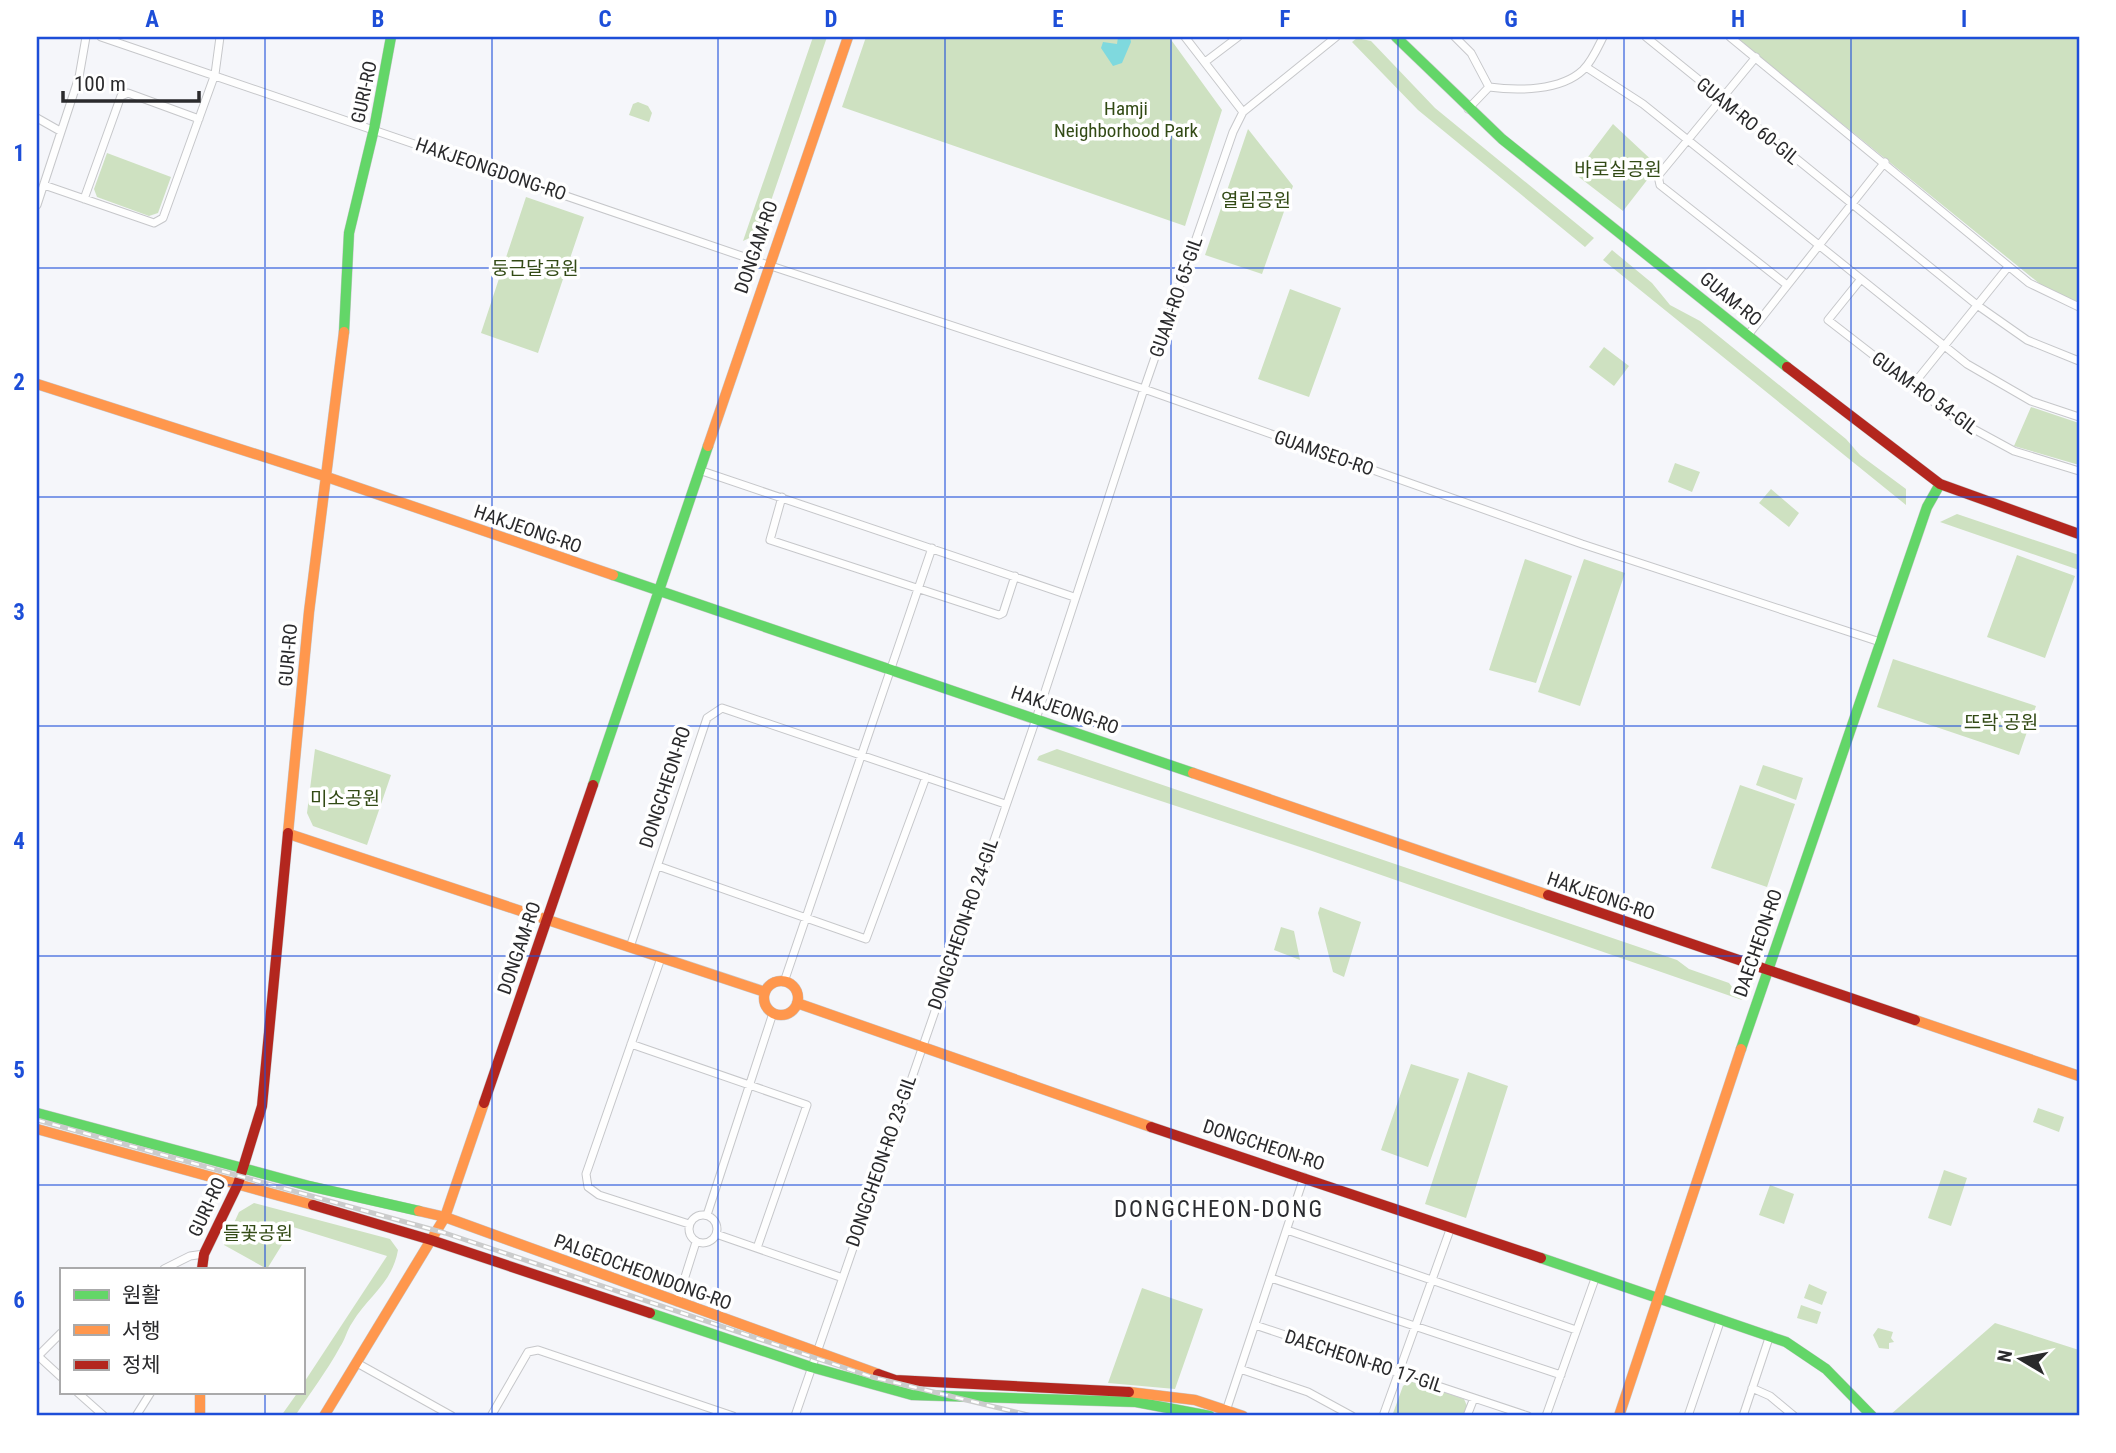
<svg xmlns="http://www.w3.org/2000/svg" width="2116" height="1453" viewBox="0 0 2116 1453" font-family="'Roboto Condensed','Noto Sans KR',sans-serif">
	<rect width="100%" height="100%" fill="#f5f6fa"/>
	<path fill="#cee1c1" d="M813 37H827L760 233 743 241Z
		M866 37H1169L1222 110 1185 226 842 107Z
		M1735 37H2079V303L2051 293Z
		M1357 38 1371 41 1435 108 1594 238 1585 247 1418 110 1352 42Z
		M638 102 648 106 652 113 649 122 629 115 633 104Z
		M1613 124 1658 166 1623 211 1575 174Z
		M1248 129 1293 186 1262 274 1205 255Z
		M107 153 171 177 158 213 149 216 97 197 94 189Z
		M526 197 584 217 538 353 481 333Z
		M1612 250 1652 283 1670 305 1700 321 1846 439 1860 455 1906 489V505L1603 260Z
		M1290 289 1341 308 1309 397 1258 379Z
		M1604 347 1629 366 1614 386 1589 367Z
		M2031 407 2079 423V465L2014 446Z
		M1675 463 1700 472 1692 492 1668 482Z
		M1771 489 1799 513 1789 527 1759 503Z
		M1957 514 2079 555V570L1940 522Z
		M2017 555 2075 576 2045 658 1987 637Z
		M1525 559 1572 576 1536 683 1489 670Z
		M1584 559 1625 573 1580 706 1538 692Z
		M1893 659 2036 706 2019 755 1877 707Z
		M315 749 391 775 367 845 313 826 307 813Z
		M1057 749 1677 960 1689 969 1729 983 1742 1000 1312 851 1037 760 1039 756Z
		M1763 765 1803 778 1796 800 1756 785Z
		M1740 785 1795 804 1767 887 1711 868Z
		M1320 907 1361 922 1344 977 1333 972 1318 913Z
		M1281 927 1294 931 1300 960 1274 950Z
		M1411 1064 1459 1079 1428 1167 1381 1150Z
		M1468 1072 1508 1086 1466 1218 1425 1204Z
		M2038 1108 2064 1117 2059 1132 2033 1122Z
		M1944 1170 1967 1178 1951 1226 1928 1218Z
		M1770 1185 1794 1194 1784 1224 1759 1215Z
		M254 1203 390 1239 398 1250C392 1284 368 1296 352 1323 347 1330 345 1340 340 1347 327 1371 310 1393 295 1416H281L298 1392H303V1384L387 1256 293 1227 267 1269 224 1245 239 1212Z
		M1809 1284 1827 1292 1822 1305 1804 1298Z
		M1142 1288 1203 1309 1175 1389 1108 1383Z
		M1801 1305 1821 1312 1817 1324 1797 1318Z
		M1995 1323 2079 1350V1416L1890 1415Z
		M1878 1328 1893 1332 1891 1338 1894 1342 1889 1343V1349L1879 1348 1873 1335Z
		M1411 1381 1464 1399 1467 1406 1463 1416H1392L1403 1386Z"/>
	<path fill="#7fd9de" d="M1118 37H1130L1131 42 1122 63 1113 66 1101 48 1103 42 1117 44Z"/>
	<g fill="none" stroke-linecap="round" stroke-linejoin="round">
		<g stroke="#c6c7ca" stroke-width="9">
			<path id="street" d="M101 37 768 265 1144 389 1582 544 1880 642
				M1185 37 1243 112
				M1455 37 1471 53 1489 87
				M1646 37 1977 305 2027 340 2079 361
				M1730 37 2029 283 2079 307
				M1756 57 1658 176 1660 185 1787 285
				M1205 62 1238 37
				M1586 67 1643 104 1967 364 2031 401 2079 417
				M1489 87C1517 91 1561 91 1583 70 1592 61 1598 47 1603 37
				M1468 109 1489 87
				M37 118 60 131
				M44 185 154 223 163 218 215 74 220 37
				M84 199 121 96 128 93 199 119
				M37 205 79 77 86 37
				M1861 279 1828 320 1957 420 2014 451 2079 471
				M1748 335 1885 162
				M1912 386 2008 267
				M702 471 1074 597
				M782 497 770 540 999 615 1003 613 1015 576
				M658 866 866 939 926 777
				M630 947 707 718 722 708 1005 804
				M661 958 586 1174 588 1187 599 1195 689 1224
				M784 982 932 548
				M631 1044 807 1105 757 1248
				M689 1229a14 14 0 1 1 28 0a14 14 0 1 1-28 0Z
				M707 1215 773 1013
				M1287 1230 1576 1330
				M716 1234 840 1277
				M164 1269 190 1256 204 1254
				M1271 1278 1561 1375
				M677 1302 696 1242
				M1255 1325 1528 1416
				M37 1355 61 1377
				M38 1356 61 1333
				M357 1363 452 1416
				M1240 1369 1308 1392 1352 1416
				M1752 1388 1770 1396 1794 1416
				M77 1392 104 1416
				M1226 1411 1304 1177
				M136 1416 151 1392
				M491 1416 528 1352 538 1350 733 1416
				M795 1416 1036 719 1144 389 1233 132 1243 112 1336 37
				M1383 1416 1451 1227
				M1467 1416 1474 1398
				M1546 1416 1596 1276
				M1688 1416 1721 1319
				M1743 1416 1770 1335"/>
		</g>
		<g stroke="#c6c7ca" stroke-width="11">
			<path id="fast" d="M1396 37 1502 139 1787 367
				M344 332 349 233 374 129 391 37
				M613 575 1193 773
				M593 785 708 446
				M1741 1049 1927 507 1940 484
				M37 1113 309 1186 419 1211
				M1541 1258 1786 1342 1826 1369 1872 1416
				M650 1313 811 1367 912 1395 1136 1402 1210 1416"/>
		</g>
		<g stroke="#c6c7ca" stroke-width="11">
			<path id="slow" d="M37 384 324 476 613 575
				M708 446 848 37
				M1193 773 1548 895
				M288 833 309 612 344 332
				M289 834 765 992
				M764 998a17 17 0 1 1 34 0a17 17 0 1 1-34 0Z
				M797 1003 1151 1127
				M1915 1020 2079 1076
				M37 1129 313 1205
				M419 1211 445 1217 878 1374
				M200 1392V1416
				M1129 1392 1195 1400 1243 1416
				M324 1416 445 1217 484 1103
				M1619 1416 1741 1049"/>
		</g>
		<g stroke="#c6c7ca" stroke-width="11">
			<path id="jam" d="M1787 367 1940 484 2079 534
				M1548 895 1915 1020
				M484 1103 593 785
				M1151 1127 1541 1258
				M313 1205 431 1240 650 1313
				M202 1269 204 1254 238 1184 262 1106 288 833
				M878 1374 895 1380 1129 1392"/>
		</g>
		<use href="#street" stroke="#fefefe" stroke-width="7"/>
		<use href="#fast" stroke="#63d668" stroke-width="10"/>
		<use href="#slow" stroke="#ff974d" stroke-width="10"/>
		<use href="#jam" stroke="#b3261e" stroke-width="10"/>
		<g stroke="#cbcccc" stroke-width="5">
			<path id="rail" d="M37 1120 445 1233 872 1377 1032 1416"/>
		</g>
		<use href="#rail" stroke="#fff" stroke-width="2.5" stroke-dasharray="8" stroke-linecap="butt"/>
	</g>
	<path fill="none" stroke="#1d4ed8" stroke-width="2" stroke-opacity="0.55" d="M265 37V1269M492 37V1416M718 37V1416M945 37V1416M1171 37V1416M1398 37V1416M1624 37V1416M1851 37V1416M37 268H2079M37 497H2079M37 726H2079M37 956H2079M37 1185H2079M265 1392V1416"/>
	<g text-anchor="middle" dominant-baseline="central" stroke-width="7" stroke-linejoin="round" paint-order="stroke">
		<g font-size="19" fill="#2a2a2c" stroke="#fff">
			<text transform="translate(364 92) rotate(-78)">GURI-RO</text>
			<text transform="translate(1748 121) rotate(39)">GUAM-RO 60-GIL</text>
			<text transform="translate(491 169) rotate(19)">HAKJEONGDONG-RO</text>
			<text transform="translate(756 247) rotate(-71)">DONGAM-RO</text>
			<text transform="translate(1176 297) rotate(-71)">GUAM-RO 65-GIL</text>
			<text transform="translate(1731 299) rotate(39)">GUAM-RO</text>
			<text transform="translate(1925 393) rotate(36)">GUAM-RO 54-GIL</text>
			<text transform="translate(1324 453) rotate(19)">GUAMSEO-RO</text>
			<text transform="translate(528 529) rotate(19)">HAKJEONG-RO</text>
			<text transform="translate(288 655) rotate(-85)">GURI-RO</text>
			<text transform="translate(1065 710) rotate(19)">HAKJEONG-RO</text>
			<text transform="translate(665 787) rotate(-72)">DONGCHEON-RO</text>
			<text transform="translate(1601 896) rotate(19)">HAKJEONG-RO</text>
			<text transform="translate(963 924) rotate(-71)">DONGCHEON-RO 24-GIL</text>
			<text transform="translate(1758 943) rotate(-71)">DAECHEON-RO</text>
			<text transform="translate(519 948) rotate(-71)">DONGAM-RO</text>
			<text transform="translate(1264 1145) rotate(18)">DONGCHEON-RO</text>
			<text transform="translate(881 1161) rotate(-71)">DONGCHEON-RO 23-GIL</text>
			<text transform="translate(207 1207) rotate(-65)">GURI-RO</text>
			<text transform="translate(643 1272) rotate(20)">PALGEOCHEONDONG-RO</text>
			<text transform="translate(1364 1361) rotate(18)">DAECHEON-RO 17-GIL</text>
		</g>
		<g font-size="19" fill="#324a15" stroke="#fff">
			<text x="1126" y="108">Hamji<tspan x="1126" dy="22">Neighborhood Park</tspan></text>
			<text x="1618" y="169">바로실공원</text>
			<text x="1256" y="200">열림공원</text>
			<text x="535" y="268">둥근달공원</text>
			<text x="2001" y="722">뜨락 공원</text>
			<text x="345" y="798">미소공원</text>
			<text x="258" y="1233">들꽃공원</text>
		</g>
		<g font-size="23" letter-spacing="2" fill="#2c2d31" stroke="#fff">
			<text x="1219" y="1209">DONGCHEON-DONG</text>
		</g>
	</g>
	<rect width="2116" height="1453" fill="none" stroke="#ffffff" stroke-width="77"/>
	<rect x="60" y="1268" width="245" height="126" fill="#ffffff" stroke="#aaaaab" stroke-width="2"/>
	<rect x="74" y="1290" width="35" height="10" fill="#63d668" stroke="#aaaaab" stroke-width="2"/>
	<text x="122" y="1302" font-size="21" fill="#2a2a2c">원활</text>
	<rect x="74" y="1325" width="35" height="10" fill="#ff974d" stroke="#aaaaab" stroke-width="2"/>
	<text x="122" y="1338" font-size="21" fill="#2a2a2c">서행</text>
	<rect x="74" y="1360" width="35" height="10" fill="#b3261e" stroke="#aaaaab" stroke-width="2"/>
	<text x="122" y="1372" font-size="21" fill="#2a2a2c">정체</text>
	<g transform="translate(2021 1359) rotate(280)" stroke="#ffffff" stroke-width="5" paint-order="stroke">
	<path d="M0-5L12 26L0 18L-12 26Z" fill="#2a2a2c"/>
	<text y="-10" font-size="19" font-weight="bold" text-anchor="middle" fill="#2a2a2c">N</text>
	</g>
	<path d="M63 91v10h136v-10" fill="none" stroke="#2a2a2c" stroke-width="3.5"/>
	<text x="74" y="91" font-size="21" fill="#2a2a2c" stroke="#ffffff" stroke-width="5" paint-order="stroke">100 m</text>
	<rect x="38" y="38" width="2040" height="1376" fill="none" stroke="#1d4ed8" stroke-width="2.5"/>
	<g font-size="23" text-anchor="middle" font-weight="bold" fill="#1d4ed8">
		<text x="152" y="27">A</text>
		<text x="378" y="27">B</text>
		<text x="605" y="27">C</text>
		<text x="831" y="27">D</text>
		<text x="1058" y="27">E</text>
		<text x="1285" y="27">F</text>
		<text x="1511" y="27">G</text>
		<text x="1738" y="27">H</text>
		<text x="1964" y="27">I</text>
		<text x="19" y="161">1</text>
		<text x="19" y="390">2</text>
		<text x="19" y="620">3</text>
		<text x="19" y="849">4</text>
		<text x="19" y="1078">5</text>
		<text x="19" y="1308">6</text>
	</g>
</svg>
